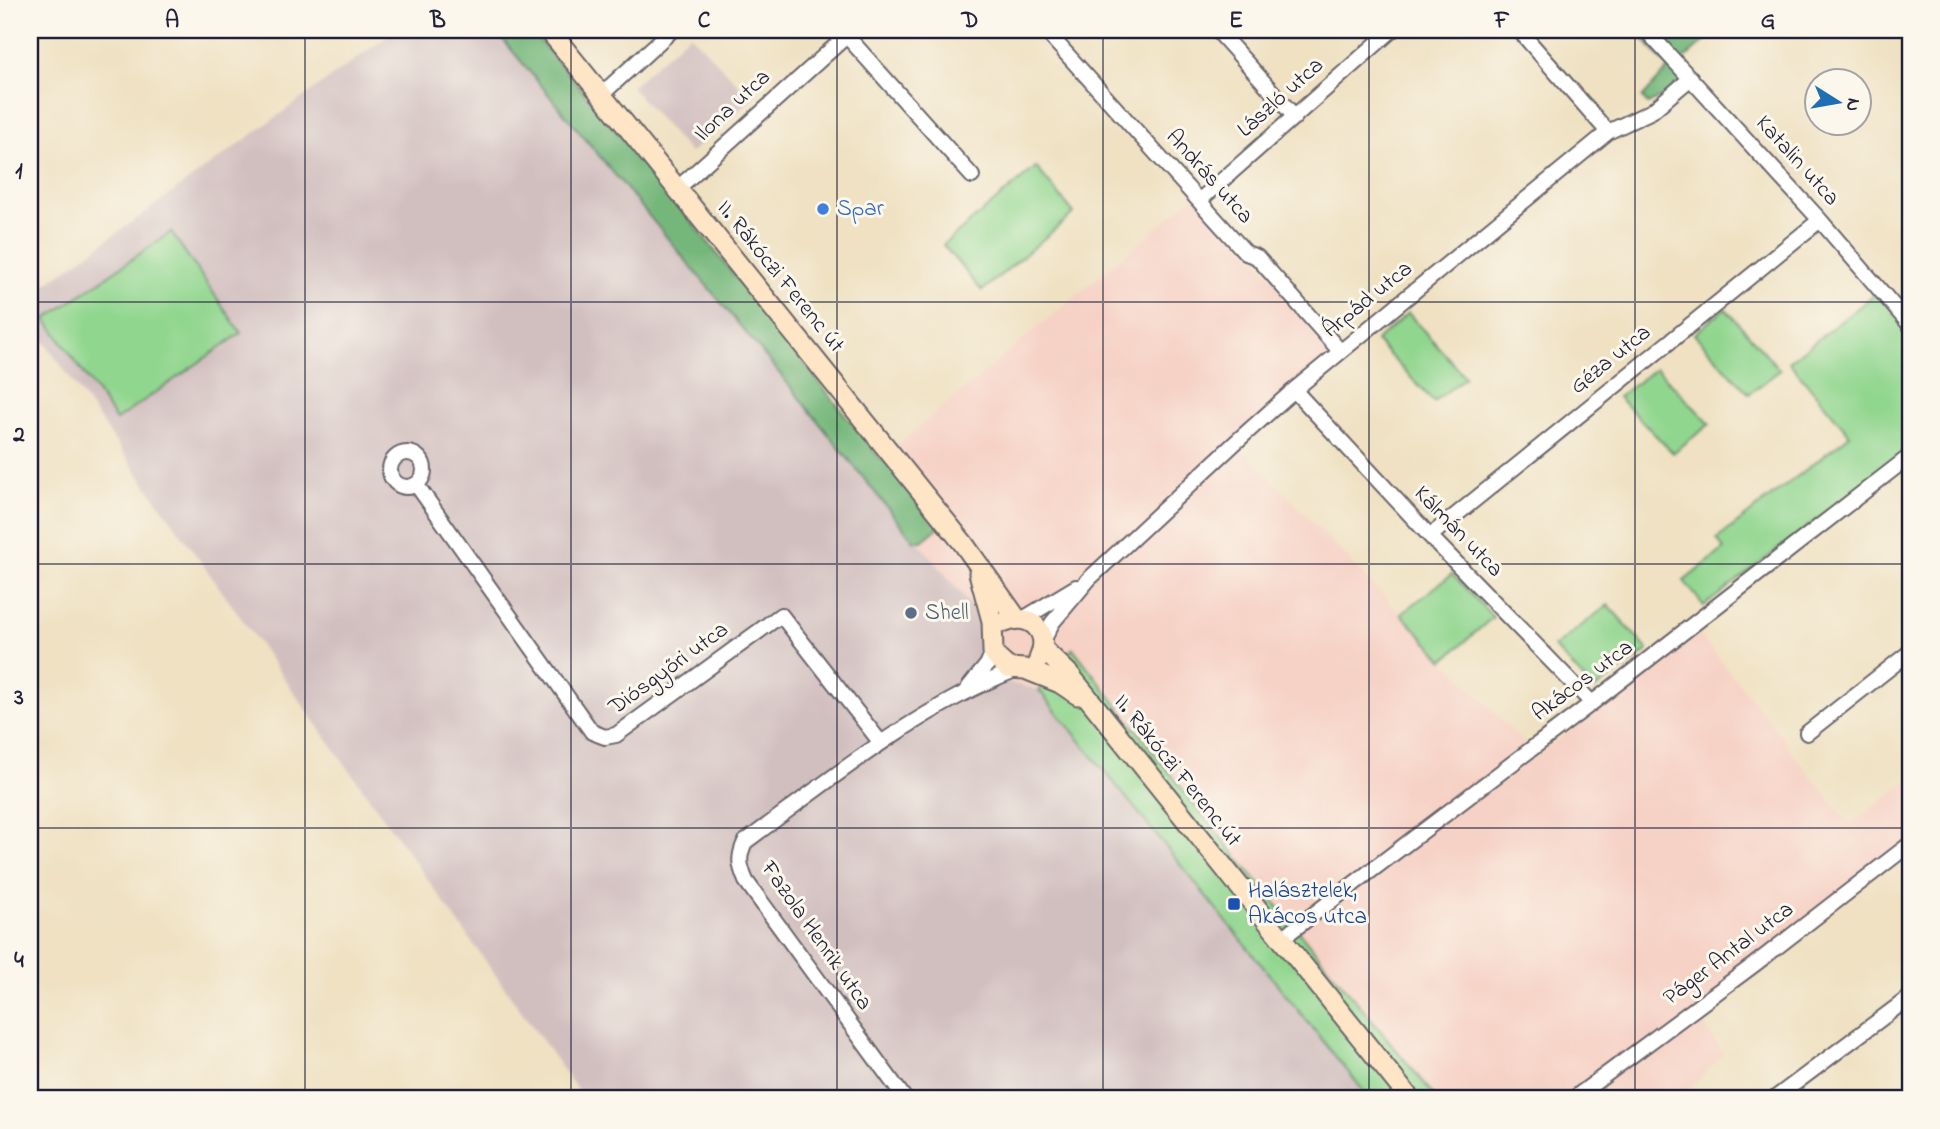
<svg xmlns="http://www.w3.org/2000/svg" width="1940" height="1129" viewBox="0 0 1940 1129" font-family="'Indie Flower',sans-serif">
	<rect width="100%" height="100%" fill="#fbf7ec"/>
	<filter id="ink" filterUnits="userSpaceOnUse"><feTurbulence type="fractalNoise" baseFrequency=".0143" numOctaves="2"/><feDisplacementMap in="SourceGraphic" scale="14" xChannelSelector="R" yChannelSelector="G"/><feConvolveMatrix kernelMatrix="1 2 1 2 8 2 1 2 1" color-interpolation-filters="sRGB"/></filter>
	<filter id="wash" filterUnits="userSpaceOnUse"><feTurbulence type="fractalNoise" baseFrequency=".00686" numOctaves="4" result="noise"/><feDisplacementMap in="SourceGraphic" scale="28" xChannelSelector="R" yChannelSelector="G"/><feGaussianBlur stdDeviation="1.57" result="paint"/><feColorMatrix in="noise" values="0 0 0 0 0 0 0 0 0 0 0 0 0 0 0 0 0 1.4 0 .05"/><feComposite in="paint" operator="in"/></filter>
	<g filter="url(#wash)">
		<rect width="100%" height="100%" fill="#efe1c2"/>
		<path fill="#f6d1c5" d="M1196 195 1340 351 1236 442 1522 741 1535 757 1699 634 1784 739 1796 758 1851 824 1910 780V850L1696 1012 1724 1054 1680 1099H1437L1204 817 1074 649 1039 690 1001 681 983 651 987 625 890 509 878 456 908 436Z"/>
		<path fill="#d1bfbf" d="M396 30H495L987 625 983 651 1001 681 1039 690 1370 1099H584L30 322V296Z
			M690 34 752 99 690 153 631 87Z"/>
		<path fill="#91d68f" stroke="#5a7c65" stroke-width="2" d="M1036 167 1074 213 982 291 943 245Z
			M171 232 241 333 116 420 46 319Z
			M1878 292 1910 330V448L1704 606 1684 581 1724 549 1717 539 1850 435 1789 362Z
			M1725 308 1780 370 1749 394 1694 334Z
			M1408 313 1465 377 1434 402 1376 341Z
			M1656 368 1710 424 1673 453 1618 397Z
			M1452 574 1493 617 1444 660 1401 614Z
			M1608 605 1648 650 1594 690 1554 647Z
			M1073 648 1204 817 1437 1099H1370L1039 690Z"/>
		<path fill="#74b77a" stroke="#4b6c5a" stroke-width="2" d="M495 30H531L668 192 878 456 889 464 940 526 922 541H914L785 380Z
			M1635 30H1717L1682 61 1681 81 1660 98 1648 104 1642 98 1669 68Z"/>
	</g>
	<g filter="url(#ink)">
		<g fill="none" stroke-linecap="round" stroke-linejoin="round">
			<g stroke="#6a656a" stroke-width="18">
				<path id="street" d="M1045 30 1246 253 1257 257 1340 351
					M1217 30 1295 117
					M1519 30 1608 132
					M1646 30 1820 220 1910 325
					M846 35 972 176
					M602 94 672 30
					M677 189 853 30
					M1200 200 1392 30
					M1294 390 1430 536 1592 703
					M390 470a17 17 0 1 1 34 0a17 17 0 1 1-34 0Z
					M416 484 592 732 605 737 616 735 781 615 881 743
					M1430 536 1820 220
					M1023 619 1076 587
					M1043 641 1052 623 1089 579 1236 442 1294 390 1608 132 1652 111 1691 78
					M969 687 987 665 993 652
					M1807 733 1910 652
					M1281 939 1592 703 1910 456
					M905 1099 746 881C739 865 738 857 745 842 831 779 916 709 1015 670
					M1573 1099 1755 964 1910 844
					M1774 1099 1910 997"/>
			</g>
			<g stroke="#6a656a" stroke-width="23">
				<path id="secondary" d="M549 30 963 543 1017 619
					M979 573 992 621 993 652 997 658 1008 668 1025 669 1060 683 1078 695
					M1005 622C1032 612 1051 633 1039 659
					M1043 649 1069 674 1410 1099"/>
			</g>
			<use href="#street" stroke="#fff" stroke-width="14"/>
			<use href="#secondary" stroke="#fde5c5" stroke-width="19"/>
		</g>
	</g>
	<path fill="none" stroke="#22223b" stroke-width="2" stroke-opacity="0.55" d="M305 30V1099M571 30V1099M837 30V1099M1103 30V1099M1369 30V1099M1635 30V1099M30 302H1910M30 564H1910M30 828H1910"/>
	<circle fill="#3f7fe0" stroke="#fbf7ec" stroke-width="2.5" cx="823" cy="209" r="7"/>
	<circle fill="#5c6f8a" stroke="#fbf7ec" stroke-width="2.5" cx="911" cy="613" r="7"/>
	<rect fill="#1a4fb4" stroke="#fbf7ec" stroke-width="2.5" x="1227" y="897" width="14" height="14" rx="3.5"/>
	<g text-anchor="middle" dominant-baseline="central" stroke-width="6" stroke-linejoin="round" paint-order="stroke">
		<g font-size="23" fill="#22223b" stroke="#fbf7ec">
			<text transform="translate(1281 98) rotate(-42)">László utca</text>
			<text transform="translate(733 106) rotate(-43)">Ilona utca</text>
			<text transform="translate(1797 161) rotate(48)">Katalin utca</text>
			<text transform="translate(1209 177) rotate(48)">András utca</text>
			<text transform="translate(780 277) rotate(51)">II. Rákóczi Ferenc út</text>
			<text transform="translate(1368 300) rotate(-39)">Árpád utca</text>
			<text transform="translate(1611 360) rotate(-39)">Géza utca</text>
			<text transform="translate(1458 532) rotate(46)">Kálmán utca</text>
			<text transform="translate(669 669) rotate(-36)">Diósgyőri utca</text>
			<text transform="translate(1583 681) rotate(-37)">Akácos utca</text>
			<text transform="translate(1177 771) rotate(51)">II. Rákóczi Ferenc út</text>
			<text transform="translate(816 936) rotate(55)">Fazola Henrik utca</text>
			<text transform="translate(1729 954) rotate(-37)">Páger Antal utca</text>
		</g>
		<g font-size="23" fill="#366cbe" stroke="#fbf7ec" text-anchor="start">
			<text x="837" y="209">Spar</text>
		</g>
		<g font-size="23" fill="#4e5e75" stroke="#fbf7ec" text-anchor="start">
			<text x="925" y="613">Shell</text>
		</g>
		<g font-size="23" fill="#164399" stroke="#fbf7ec" text-anchor="start">
			<text x="1248" y="891">Halásztelek,<tspan x="1248" dy="26">Akácos utca</tspan></text>
		</g>
	</g>
	<rect width="1940" height="1129" fill="none" stroke="#fbf7ec" stroke-width="77"/>
	<g transform="translate(1838 102) rotate(101)"><circle r="33" fill="#fbf7ec" stroke="#a4a2a5" stroke-width="2"/>
	<path d="M0-5L12 26L0 18L-12 26Z" fill="#1f6fb2"/>
	<text y="-10" font-size="19" font-weight="bold" text-anchor="middle" fill="#22223b">N</text>
	</g>
	<rect x="38" y="38" width="1864" height="1052" fill="none" stroke="#22223b" stroke-width="2.5"/>
	<g font-size="23" text-anchor="middle" font-weight="bold" fill="#22223b">
		<text x="172" y="27">A</text>
		<text x="438" y="27">B</text>
		<text x="704" y="27">C</text>
		<text x="970" y="27">D</text>
		<text x="1236" y="27">E</text>
		<text x="1502" y="27">F</text>
		<text x="1768" y="27">G</text>
		<text x="19" y="178">1</text>
		<text x="19" y="441">2</text>
		<text x="19" y="704">3</text>
		<text x="19" y="967">4</text>
	</g>
</svg>
